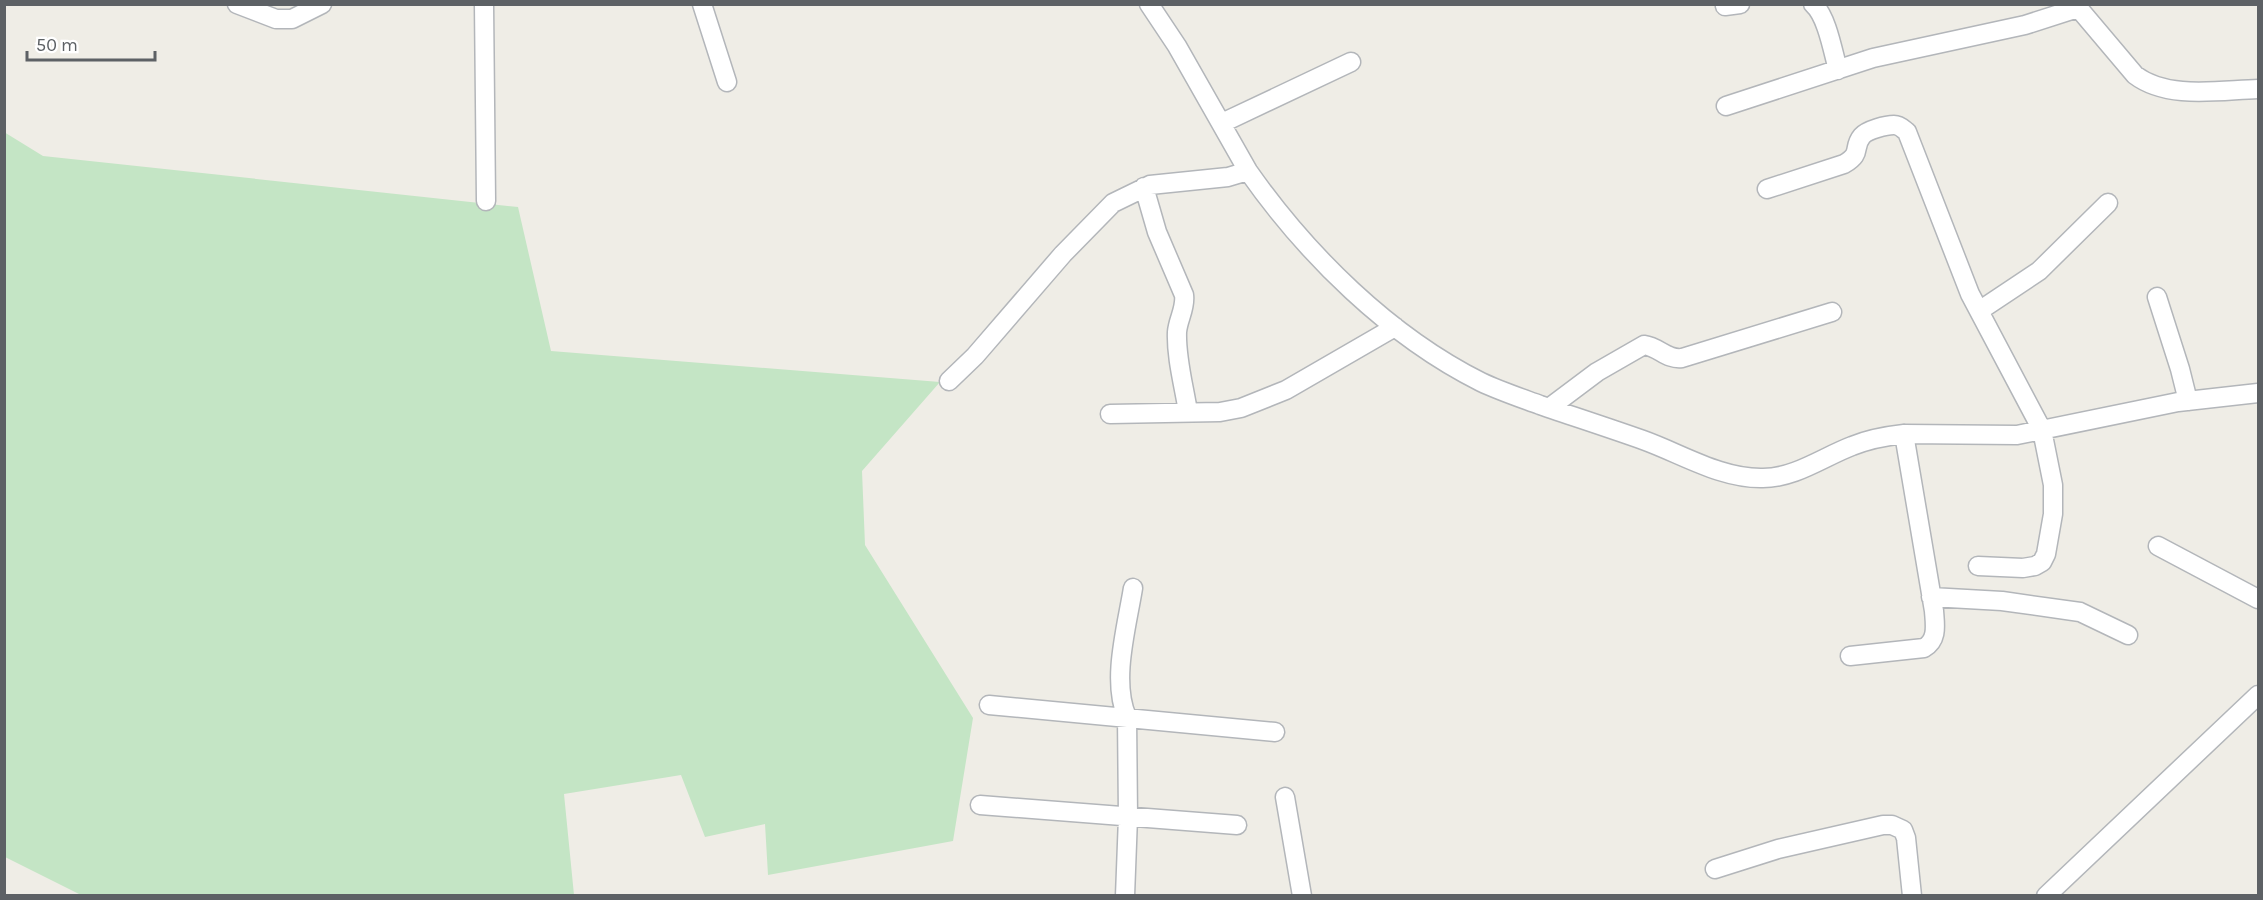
<svg xmlns="http://www.w3.org/2000/svg" width="2263" height="900" viewBox="0 0 2263 900" font-family="Karla,sans-serif">
	<rect width="100%" height="100%" fill="#efede6"/>
	<path fill="#c4e5c5" d="M4 132 43 156 518 207 551 351 940 382 862 471 865 545 973 718 953 841 768 875 765 824 705 837 681 775 564 794 574 895H81L5 857Z"/>
	<g fill="none" stroke-linecap="round" stroke-linejoin="round">
		<g stroke="#b3b6ba" stroke-width="21">
			<path id="minor" d="M237 4 276 19H292L322 4
				M484 4 486 201
				M702 4 727 82
				M1149 4 1177 46 1248 171C1307 255 1389 336 1481 382 1500 391 1521 398 1540 405 1575 417 1609 428 1643 440 1682 454 1721 479 1763 478 1795 478 1823 457 1852 446 1869 439 1886 436 1904 434L2017 435 2178 402 2258 393
				M1813 4C1827 16 1833 52 1838 70
				M2075 4 2135 75C2168 100 2220 90 2258 89
				M1725 6 1740 4
				M1726 106 1873 58 2025 25 2078 8
				M1222 123 1351 62
				M1144 187 1157 232 1184 295C1186 308 1178 319 1177 332 1176 358 1184 386 1188 412
				M1767 189 1844 164C1863 153 1852 148 1862 136 1867 130 1886 125 1894 125 1900 125 1903 129 1907 132L1970 294 2042 430 2053 485V514L2046 554 2042 562 2035 566 2023 568 1978 566
				M2157 297 2180 369 2188 401
				M1979 311 2039 271 2108 203
				M949 381 975 356 1063 254 1113 203 1150 185 1228 177 1248 171
				M1549 408 1597 372 1644 345C1659 347 1667 360 1682 358L1832 312
				M1110 414 1220 412 1241 408 1286 390 1395 327
				M2158 546 2258 599
				M1931 597 2002 601 2080 612 2128 635
				M1850 656 1924 648C1938 640 1935 625 1934 611L1904 434
				M989 705 1275 732
				M1285 797 1302 896
				M980 805 1237 825
				M1715 869 1778 849 1883 825H1892L1903 830 1906 838 1912 896
				M1125 896 1128 817 1127 717C1111 681 1127 626 1133 588
				M2046 896 2258 695"/>
		</g>
		<use href="#minor" stroke="#fff" stroke-width="18"/>
	</g>
	<rect width="2263" height="900" fill="none" stroke="#5d6165" stroke-width="12"/>
	<path d="M27 51v9h128v-9" fill="none" stroke="#5d6165" stroke-width="3"/>
	<text x="36" y="51" font-size="18" fill="#5d6165" stroke="#ffffff" stroke-width="4.5" paint-order="stroke">50 m</text>
</svg>
